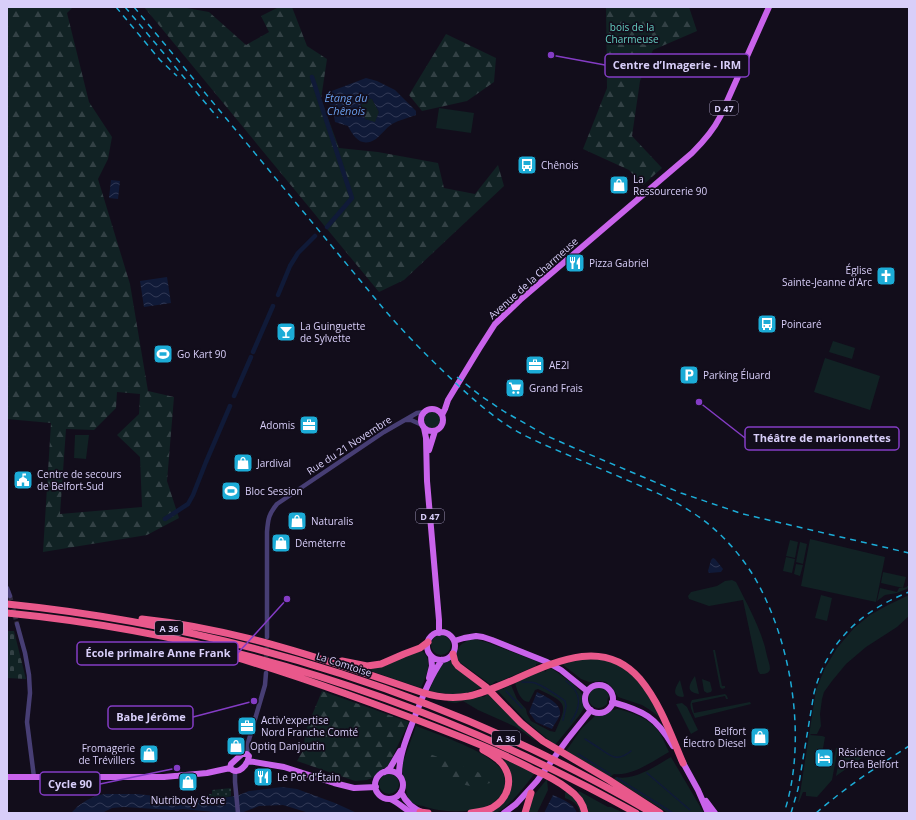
<svg xmlns="http://www.w3.org/2000/svg" width="916" height="820" viewBox="0 0 916 820" font-family="'Open Sans',sans-serif">
	<defs>
		<pattern id="forest-firs" width="22" height="20" patternUnits="userSpaceOnUse"><rect width="22" height="20" fill="#112224"/><path d="M5 1l3.5 6h-7zM16 11l3.5 6h-7z" fill="#334145"/></pattern>
		<pattern id="cemetery-stones" width="16" height="16" patternUnits="userSpaceOnUse"><rect width="16" height="16" fill="#112224"/><path d="M2 7V4a2 2 0 0 1 4 0v3zM10 15v-3a2 2 0 0 1 4 0v3z" fill="#334145"/></pattern>
		<pattern id="park-dots" width="8" height="8" patternUnits="userSpaceOnUse"><rect width="8" height="8" fill="#112224"/><path d="M2 2h.1M6 6h.1" fill="none" stroke="#334145" stroke-width="1.8" stroke-linecap="round"/></pattern>
		<pattern id="water-waves" width="16" height="10" patternUnits="userSpaceOnUse"><rect width="16" height="10" fill="#101a38"/><path d="M0 5q4-4 8 0t8 0" fill="none" stroke="#323a56"/></pattern>
	</defs>
	<rect width="100%" height="100%" fill="#120d1b"/>
	<path fill="#112224" d="M439 108 474 113 471 133 436 128Z
		M833 341 855 348 852 359 829 352Z
		M825 358 880 376 870 410 814 392Z
		M424 420a8 8 0 1 1 16 0a8 8 0 1 1-16 0Z
		M75 435H89L86 459 74 458Z
		M810 539 885 557 876 602 801 586Z
		M790 540 798 542 795 558 786 556Z
		M800 542 807 544 803 564 796 562Z
		M786 557 795 559 792 573 783 571Z
		M796 564 803 565 800 576 794 574Z
		M883 572 906 577 903 588 907 587V586H909V588L897 593 885 595 877 601 880 588 897 592 899 588H903L881 583Z
		M732 580 736 582C748 606 762 630 767 656 768 660 770 665 770 669 769 674 764 674 760 674L758 671 743 600 709 606 689 599 688 596 691 592 717 586 725 581Z
		M821 595 832 598 827 621 815 618Z
		M909 595V616L897 627 866 647 846 664 832 681 824 692 822 699 820 714 821 726 817 734H811L810 735 822 736 825 737 822 754 816 753 815 759 833 762 836 748H838L832 780 817 797 806 796V792H803L799 802H798L801 788V787L816 690 825 668 837 648 854 628 870 615 888 605Z
		M431 645a10 10 0 1 1 20 0a10 10 0 1 1-20 0Z
		M474 639 486 642 541 663 536 664V666L498 682 496 681 491 685 458 661C452 649 464 640 474 639Z
		M713 650H715L722 686H725V688L722 689 720 687Z
		M422 651C434 661 426 677 421 688L362 668Z
		M593 658 611 661 628 671 645 689 662 719 650 710 642 705 618 697 612 687 606 682 600 681 589 682 581 679 562 664 569 663 571 660Z
		M450 659 453 664 482 688C478 688 475 690 471 692 460 696 440 693 429 691L437 672 442 663Z
		M549 668H551L572 683 580 691 582 694 584 708 579 716 555 745 526 721 497 690 503 689 511 685 517 699 526 709 527 714 531 721 550 731 555 732C569 702 566 703 538 689L535 690 529 702C521 702 517 691 515 683L516 681 544 670 545 672Z
		M695 676 699 694C685 692 689 684 695 676Z
		M702 679 710 682 712 690 711 692 707 693 704 691Z
		M680 680 684 696 683 697C670 697 676 686 680 680Z
		M595 688C602 687 608 690 609 697L608 698 607 702V704C595 716 580 698 595 688Z
		M488 693 537 740H534L516 727 478 710 463 701 456 703 448 702 447 700 480 696 484 697Z
		M725 694 727 696 728 699H726L725 696 692 703 694 713 750 702 751 704 695 718C693 712 688 706 692 700Z
		M682 703 687 707 698 730 691 734 676 704Z
		M617 709C632 712 649 718 659 732 663 738 666 746 669 752 653 761 633 776 614 774L610 777 566 751 582 728 595 716 604 714 613 710Z
		M416 726C439 735 488 751 502 770 505 775 505 780 505 785 504 792 498 801 491 804 472 814 442 813 423 806 419 805 415 805 411 802 405 796 407 790 405 782 404 776 401 771 402 765Z
		M842 749 858 753H867L866 755 836 776 841 750Z
		M671 757 704 813H668L614 779 616 777C634 781 656 766 671 757Z
		M505 758 535 773C527 783 507 811 494 813 490 814 485 813 481 813L502 804 510 774 509 767 504 762Z
		M379 784a10 10 0 1 1 20 0a10 10 0 1 1-20 0Z
		M547 779 548 790 537 813H528L534 795Z
		M567 791 579 803 582 813H580C578 804 573 801 565 798V793Z
		M579 791 608 807H611L624 813H589C587 805 583 799 578 793Z"/>
	<path fill="url(#forest-firs)" fill-rule="evenodd" d="M7 7H73L67 13 89 102 112 137 108 159 98 179 130 284 148 391 174 397 167 481 179 518 147 535 43 552 51 423 7 419ZM117 392 140 394 139 414 117 435 140 457 142 507 60 514 66 429 94 430 116 408Z
		M144 7H181L209 12 246 45 269 32 261 16 279 7H292L307 46 327 59 321 99 339 148 378 152 438 163 444 188 475 194 498 165 504 186 404 280 379 292Z
		M606 7H689L697 31 653 50 640 81 632 136 662 168 643 185 629 170 583 149 607 88Z
		M446 34 496 58 494 82 467 101 422 111 409 95Z
		M365 98 372 99 379 112 375 123 365 119 361 105Z
		M322 691 409 722 388 766 381 770 372 778 367 780 355 781 297 761 304 749 305 732Z
		M422 751 488 776 490 783 474 787 449 781 446 773 434 764 428 765 421 756Z"/>
	<path fill="url(#cemetery-stones)" d="M7 631H14L26 679 7 678Z"/>
	<path fill="url(#park-dots)" d="M231 788V796L223 798 209 799V794H212V790Z"/>
	<path fill="url(#water-waves)" fill-rule="evenodd" d="M366 78 377 81 395 90 416 111V115C408 118 399 120 392 124 386 128 382 134 376 139 362 148 354 138 348 126L335 122 333 111 328 100 329 92ZM365 98 372 99 379 112 375 122 365 119 361 105Z
		M111 180 120 181 118 199 109 198Z
		M167 277 171 303 144 307 140 281Z
		M713 558 715 559 723 569 721 572 709 573 708 571 711 560Z
		M537 692C544 696 562 703 560 714 559 719 554 724 552 729L536 722 529 712Z
		M282 787 297 789 335 803 357 813H309L283 805 259 806 241 813H224L183 809 172 810 124 807 112 808 102 813H71L78 806 87 800 98 795 106 794H137L193 800H206L223 798 239 795 249 791Z
		M553 795C561 799 574 803 577 813H544Z"/>
	<g fill="none" stroke-linecap="round" stroke-linejoin="round">
		<path stroke="#101a38" stroke-width="1.5" d="M566 681C583 693 581 707 571 722
			M522 682C526 682 531 682 535 683 546 687 555 694 565 701L566 706 563 720
			M506 691 522 708
			M585 739C590 742 596 746 602 750 613 758 619 761 631 751
			M578 754 610 774
			M647 773 690 810
			M617 778 673 813"/>
		<path stroke="#101a38" stroke-width="4.5" d="M312 77 346 180 352 198 327 227
			M278 295 290 266 298 253 315 236
			M253 352 273 306
			M234 396 251 357
			M165 519 188 504 193 495 206 462 230 406"/>
		<path stroke="#302a3c" stroke-width="4.5" stroke-dasharray="4.5 2" stroke-linecap="butt" d="M10 596 17 624
			M266 664 267 637"/>
		<path stroke="#473e74" stroke-width="4.5" d="M406 420H411L422 425
			M7 588 10 596
			M17 624 25 653 29 675 30 693 27 722 34 777
			M267 637V532C268 518 269 514 277 504L384 432 417 413 425 412
			M247 754 248 743 265 685 266 673
			M235 772V782L238 813"/>
		<path stroke="#c963eb" stroke-width="6" d="M421 420a11 11 0 1 1 22 0a11 11 0 1 1-22 0Z
			M442 415 445 409 448 400 479 349 495 324 520 300 692 153C703 142 713 131 720 117L769 7
			M424 428 426 438 427 481 439 620V633
			M429 450 435 431
			M427 646a14 14 0 1 1 28 0a14 14 0 1 1-28 0Z
			M454 641 464 638 476 636 483 637 492 640 547 662 561 670 587 691
			M429 678 432 666 431 656
			M585 699a14 14 0 1 1 28 0a14 14 0 1 1-28 0Z
			M612 702C644 711 656 717 673 746
			M242 754H247L249 756C248 764 238 777 230 768L231 764Z
			M681 759 698 790 708 813
			M248 761 284 767 334 783 354 788 376 787
			M375 785a14 14 0 1 1 28 0a14 14 0 1 1-28 0Z
			M385 772 390 768 400 751
			M399 775C399 754 408 735 415 716 423 696 430 677 442 660
			M7 777H164L207 773 230 768
			M401 792C406 803 413 809 424 813
			M390 799C398 802 404 809 412 813
			M706 801 715 813
			M504 813 516 804 537 781 567 740 591 710"/>
		<path stroke="#e9588b" stroke-width="7" d="M7 604C234 627 455 697 652 813
			M7 613C230 635 440 704 636 813
			M142 619C238 629 330 661 421 692 436 697 452 699 469 696 522 685 592 623 640 679 660 703 671 735 683 763
			M453 654 455 662 458 666 486 687 521 723 543 741 609 780 660 813
			M228 655C302 677 376 704 448 732 477 743 506 755 534 770 546 775 558 781 568 789 577 795 583 803 585 813
			M342 661 367 666 381 664 404 654 420 648 428 642
			M420 812 428 813
			M471 813C478 812 486 811 492 808 508 799 514 780 503 765 498 758 490 754 483 750
			M525 813 531 793"/>
		<path stroke="#1cacd7" stroke-width="1.5" stroke-dasharray="6 5" stroke-linecap="butt" d="M116 7 160 60 177 76
			M125 7 218 118
			M134 7 383 308C401 329 421 350 442 370 464 391 487 413 513 429 528 438 545 445 561 452 589 464 616 475 643 487 658 493 672 500 685 508 713 524 736 548 753 575 792 640 808 741 784 813
			M457 377 481 396 505 412 547 436 572 447 681 493 743 514 909 553
			M791 813 798 789 814 693C827 642 861 611 909 592
			M816 813C845 788 876 767 909 746"/>
	</g>
	<defs>
		<g id="bus-square" transform="scale(1)"><rect x="-9" y="-9" width="18" height="18" rx="4" fill="#1cacd7" stroke="#120d1b"/><path d="M-5-6H5V4H4V6H2V4H-2V6H-4V4H-5ZM-3.5-4V0h7V-4ZM-3.5 1.2v1.5H-2V1.2ZM2 1.2v1.5H3.5V1.2Z" fill="#fff"/></g>
		<g id="shop-square" transform="scale(1)"><rect x="-9" y="-9" width="18" height="18" rx="4" fill="#1cacd7" stroke="#120d1b"/><path d="M-5-2.5h2.3a2.7 3.5 0 0 1 5.4 0H5L5.5 6h-11ZM-1.5-2.5h3a1.5 2.3 0 0 0-3 0Z" fill="#fff"/></g>
		<g id="restaurant-square" transform="scale(1)"><rect x="-9" y="-9" width="18" height="18" rx="4" fill="#1cacd7" stroke="#120d1b"/><path d="M-5-6h1v4h1v-4h1v4h1v-4h1v5L-1.5 .5V6h-2V.5L-5-1ZM5-6V6H3V1.5H1.5Q1.5-4 5-6Z" fill="#fff"/></g>
		<g id="church-square" transform="scale(1)"><rect x="-9" y="-9" width="18" height="18" rx="4" fill="#1cacd7" stroke="#120d1b"/><path d="M-1.2-6h2.4v3.5h3.3v2.4h-3.3V6h-2.4V-.1h-3.3v-2.4h3.3Z" fill="#fff"/></g>
		<g id="bar-square" transform="scale(1)"><rect x="-9" y="-9" width="18" height="18" rx="4" fill="#1cacd7" stroke="#120d1b"/><path d="M-6-5H6L.8 .8V4.5H3.5V6h-7V4.5H-.8V.8Z" fill="#fff"/></g>
		<g id="stadium-square" transform="scale(1)"><rect x="-9" y="-9" width="18" height="18" rx="4" fill="#1cacd7" stroke="#120d1b"/><path d="M0-5a6.5 5 0 1 0 0 10a6.5 5 0 1 0 0-10ZM-3.5-1.8h7v3.6h-7Z" fill="#fff"/></g>
		<g id="office-square" transform="scale(1)"><rect x="-9" y="-9" width="18" height="18" rx="4" fill="#1cacd7" stroke="#120d1b"/><path d="M-6-3h4V-5.5h4V-3h4V5H-6ZM-1-4.5V-3h2v-1.5ZM-6 0V1H6V0Z" fill="#fff"/></g>
		<g id="parking-square" transform="scale(1)"><rect x="-9" y="-9" width="18" height="18" rx="4" fill="#1cacd7" stroke="#120d1b"/><path d="M-3.5-5.5H1a3.5 3.5 0 0 1 0 7H-1V5.5H-3.5ZM-1-3.4V-.6H.8a1.4 1.4 0 0 0 0-2.8Z" fill="#fff"/></g>
		<g id="supermarket-square" transform="scale(1)"><rect x="-9" y="-9" width="18" height="18" rx="4" fill="#1cacd7" stroke="#120d1b"/><path d="M-6-5.5h2.5l.6 2H6L4.5 2H-2.5L-4.4-4H-6ZM-1.5 3.2a1.3 1.3 0 1 0 .1 0ZM3 3.2a1.3 1.3 0 1 0 .1 0Z" fill="#fff"/></g>
		<g id="civic-square" transform="scale(1)"><rect x="-9" y="-9" width="18" height="18" rx="4" fill="#1cacd7" stroke="#120d1b"/><path d="M-.6-6.5H3V-4.5H.6V-3L4-1V1h2V6H-6V1h2V-1L-.6-3ZM-1.2 2.5V6h2.4V2.5Z" fill="#fff"/></g>
		<g id="hotel-square" transform="scale(1)"><rect x="-9" y="-9" width="18" height="18" rx="4" fill="#1cacd7" stroke="#120d1b"/><path d="M-6-4.5h1.5V1H6V5H4.5V3h-9V5H-6ZM-4 0a1.8 1.8 0 1 1 3.6 0ZM.5 0V-2.5h3Q6-2.5 6 0Z" fill="#fff"/></g>
	</defs>
	<g fill-rule="evenodd">
		<use href="#bus-square" x="527" y="165"/>
		<use href="#shop-square" x="619" y="185"/>
		<use href="#restaurant-square" x="575" y="263"/>
		<use href="#church-square" x="886" y="276"/>
		<use href="#bus-square" x="767" y="324"/>
		<use href="#bar-square" x="286" y="332"/>
		<use href="#stadium-square" x="163" y="354"/>
		<use href="#office-square" x="535" y="365"/>
		<use href="#parking-square" x="689" y="375"/>
		<use href="#supermarket-square" x="515" y="388"/>
		<use href="#office-square" x="309" y="425"/>
		<use href="#shop-square" x="243" y="463"/>
		<use href="#civic-square" x="23" y="480"/>
		<use href="#stadium-square" x="231" y="491"/>
		<use href="#shop-square" x="297" y="521"/>
		<use href="#shop-square" x="281" y="543"/>
		<use href="#office-square" x="247" y="726"/>
		<use href="#shop-square" x="760" y="737"/>
		<use href="#shop-square" x="236" y="746"/>
		<use href="#shop-square" x="149" y="754"/>
		<use href="#hotel-square" x="824" y="758"/>
		<use href="#restaurant-square" x="263" y="777"/>
		<use href="#shop-square" x="188" y="782"/>
	</g>
	<g text-anchor="middle" dominant-baseline="central" stroke-width="3.5" stroke-linejoin="round" paint-order="stroke">
		<g fill="#120d1b" stroke="#9d94b6" stroke-width="1">
			<rect x="710" y="101" width="28" height="14" rx="3"/>
			<rect x="416" y="509" width="28" height="14" rx="3"/>
			<rect x="155" y="621" width="28" height="14" rx="3"/>
			<rect x="492" y="731" width="28" height="14" rx="3"/>
		</g>
		<g font-size="9" font-weight="bold" fill="#d8cef9">
			<text x="724" y="108">D 47</text>
			<text x="430" y="516">D 47</text>
			<text x="169" y="628">A 36</text>
			<text x="506" y="738">A 36</text>
		</g>
		<g font-size="10" fill="#64cec1" stroke="#120d1b">
			<text x="632" y="27">bois de la<tspan x="632" dy="12">Charmeuse</tspan></text>
		</g>
		<g font-size="10" fill="#d8cef9" stroke="#120d1b" text-anchor="start">
			<text x="541" y="165">Chênois</text>
			<text x="633" y="179">La<tspan x="633" dy="12">Ressourcerie 90</tspan></text>
			<text x="589" y="263">Pizza Gabriel</text>
			<text x="872" y="270" text-anchor="end">Église<tspan x="872" dy="12">Sainte-Jeanne d'Arc</tspan></text>
			<text x="781" y="324">Poincaré</text>
			<text x="300" y="326">La Guinguette<tspan x="300" dy="12">de Sylvette</tspan></text>
			<text x="177" y="354">Go Kart 90</text>
			<text x="549" y="365">AE2I</text>
			<text x="703" y="375">Parking Éluard</text>
			<text x="529" y="388">Grand Frais</text>
			<text x="295" y="425" text-anchor="end">Adomis</text>
			<text x="257" y="463">Jardival</text>
			<text x="37" y="474">Centre de secours<tspan x="37" dy="12">de Belfort-Sud</tspan></text>
			<text x="245" y="491">Bloc Session</text>
			<text x="311" y="521">Naturalis</text>
			<text x="295" y="543">Déméterre</text>
			<text x="261" y="720">Activ'expertise<tspan x="261" dy="12">Nord Franche Comté</tspan></text>
			<text x="746" y="731" text-anchor="end">Belfort<tspan x="746" dy="12">Électro Diesel</tspan></text>
			<text x="250" y="746">Optiq Danjoutin</text>
			<text x="135" y="748" text-anchor="end">Fromagerie<tspan x="135" dy="12">de Trévillers</tspan></text>
			<text x="838" y="752">Résidence<tspan x="838" dy="12">Orfea Belfort</tspan></text>
			<text x="277" y="777">Le Pot d'Étain</text>
			<text x="188" y="800" text-anchor="middle">Nutribody Store</text>
		</g>
		<g font-size="10" fill="#d8cef9" stroke="#120d1b">
			<text transform="translate(533 278) rotate(-42)">Avenue de la Charmeuse</text>
			<text transform="translate(349 445) rotate(-33)">Rue du 21 Novembre</text>
			<text transform="translate(344 664) rotate(18)">La Comtoise</text>
		</g>
		<g font-size="11" font-style="italic" fill="#699eec" stroke="#120d1b">
			<text x="346" y="97">Étang du<tspan x="346" dy="13">Chênois</tspan></text>
		</g>
	</g>
	<path fill="none" stroke="#843cc5" stroke-width="1.5" d="M551 55L605 65M699 402L745 438M287 599L238 653M254 701L193 717M177 768L100 784"/>
	<g fill="#843cc5" stroke="#120d1b" stroke-width="1.5">
		<circle cx="551" cy="55" r="4"/>
		<circle cx="699" cy="402" r="4"/>
		<circle cx="287" cy="599" r="4"/>
		<circle cx="254" cy="701" r="4"/>
		<circle cx="177" cy="768" r="4"/>
	</g>
	<g fill="#120d1b" stroke="#843cc5" stroke-width="1.5">
		<rect x="605" y="54" width="144" height="23" rx="4"/>
		<rect x="745" y="427" width="154" height="23" rx="4"/>
		<rect x="77" y="642" width="161" height="23" rx="4"/>
		<rect x="108" y="706" width="85" height="23" rx="4"/>
		<rect x="40" y="772" width="60" height="23" rx="4"/>
	</g>
	<g font-size="11" text-anchor="middle" font-weight="bold" fill="#d8cef9">
		<text x="677" y="69">Centre d’Imagerie - IRM</text>
		<text x="822" y="442">Théâtre de marionnettes</text>
		<text x="158" y="657">École primaire Anne Frank</text>
		<text x="151" y="721">Babe Jérôme</text>
		<text x="70" y="788">Cycle 90</text>
	</g>
	<rect width="916" height="820" fill="none" stroke="#d8cef9" stroke-width="16"/>
</svg>
